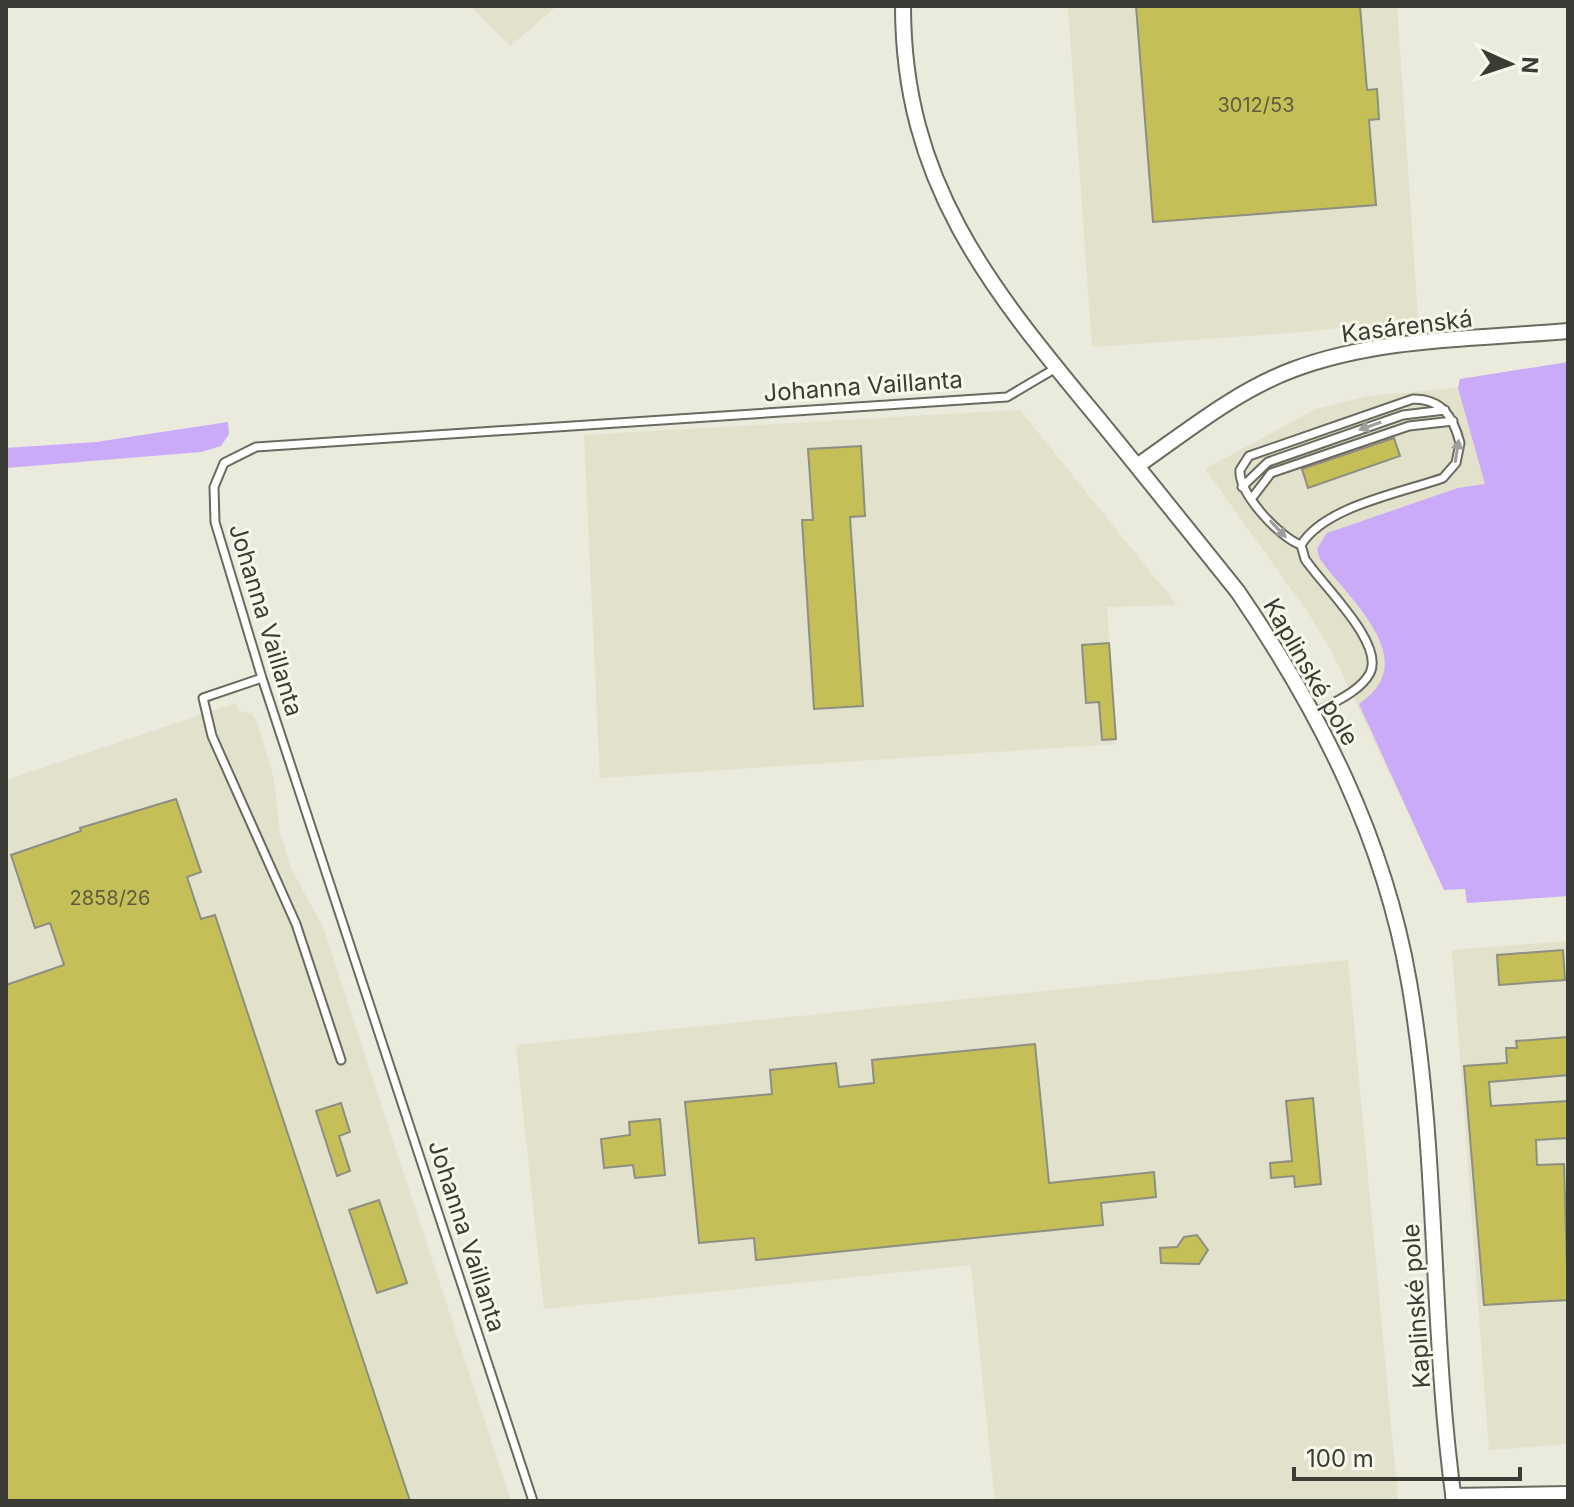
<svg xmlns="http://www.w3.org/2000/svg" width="1574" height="1507" viewBox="0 0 1574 1507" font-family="Inter,sans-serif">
	<rect width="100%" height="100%" fill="#eaeadd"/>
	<path fill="#e1e1cc" d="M471 6H557L510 46Z
		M1068 6H1397L1418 319 1302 332 1092 347Z
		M1458 388 1568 766V896L1467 903 1465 889 1444 890 1333 654 1307 611 1205 469 1316 409 1367 396Z
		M1020 410 1177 605 1107 607 1116 744 600 778 584 435Z
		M236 703 239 711 252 714 256 719 273 775 280 832 291 869 323 927 511 1501H6V780Z
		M1568 941V1444L1489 1450 1452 950Z
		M1348 960 1398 1501H995L971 1265 544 1309 516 1045Z"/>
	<path fill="#c9abfa" d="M1568 362V896L1467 903 1465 889 1444 890 1359 704C1424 660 1349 600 1320 559L1317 549 1327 533 1458 488 1485 484 1458 388 1460 379Z
		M228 422 229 434 221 446 201 452 6 468V448L96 442Z"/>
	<path fill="#c4bf57" stroke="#8e8e82" stroke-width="2" d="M1136 6H1360L1367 90 1377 89 1379 119 1369 120 1376 205 1153 222Z
		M1394 438 1400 456 1308 488 1302 469Z
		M861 446 865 516 850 517 863 706 814 709 802 520H813L808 449Z
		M1109 643 1116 739 1102 740 1099 702 1086 703 1082 645Z
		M176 799 201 872 187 877 201 919 215 915 410 1501H6V985L64 965 50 923 35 928 11 855 81 831 80 828Z
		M1563 950 1565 980 1499 985 1497 955Z
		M1568 1037V1075L1489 1082 1491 1106 1568 1101V1138L1536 1140 1537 1165 1564 1164 1568 1300 1484 1305 1464 1066 1507 1063 1506 1048H1517L1516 1041Z
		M1035 1044 1049 1183 1154 1172 1156 1197 1101 1203 1103 1225 756 1260 754 1238 699 1243 685 1102 772 1094 770 1070 836 1063 839 1087 874 1083 872 1060Z
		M1313 1098 1321 1184 1295 1187 1294 1176 1271 1178 1270 1163 1292 1161 1286 1101Z
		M341 1103 350 1132 339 1136 350 1171 337 1176 316 1111Z
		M660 1119 665 1175 635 1178 633 1165 604 1168 601 1139 630 1135 629 1122Z
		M379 1200 407 1283 377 1293 349 1210Z
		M1197 1235 1208 1250 1199 1264 1161 1263 1160 1248 1177 1247 1184 1237Z"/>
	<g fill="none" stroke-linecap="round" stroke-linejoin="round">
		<g stroke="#6a6a5f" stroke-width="11">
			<path id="service" d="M1242 487 1268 462 1403 415 1445 410
				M1252 498 1271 473 1409 426 1453 421
				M1301 545C1280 538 1238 493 1240 470L1249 456 1413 399C1442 399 1453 416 1460 443L1456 463 1443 478C1401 493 1325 506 1301 545L1305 559C1321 584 1385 643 1370 673 1360 692 1332 703 1315 713
				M262 678 203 698 212 736 296 924 341 1060
				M533 1501 262 678 215 522 214 487 224 463 256 447 1007 397 1056 368"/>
		</g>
		<g stroke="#6a6a5f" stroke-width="18">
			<path id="minor" d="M903 6C903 186 993 291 1101 422 1147 478 1192 535 1238 592 1320 712 1384 838 1409 982 1439 1153 1430 1329 1454 1501
				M1137 466C1186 432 1236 391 1292 370 1379 337 1477 339 1568 331
				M1453 1496 1568 1494"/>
		</g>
		<use href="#service" stroke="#fff" stroke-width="7"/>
		<use href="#minor" stroke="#fff" stroke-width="14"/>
	</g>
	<defs><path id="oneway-solid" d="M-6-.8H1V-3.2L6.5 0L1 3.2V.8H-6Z" transform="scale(2)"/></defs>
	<g fill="#9e9e9b">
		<use href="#oneway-solid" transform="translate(1370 426) rotate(161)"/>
		<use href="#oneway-solid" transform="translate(1457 451) rotate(-81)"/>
		<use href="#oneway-solid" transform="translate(1278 529) rotate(47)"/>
	</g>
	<g text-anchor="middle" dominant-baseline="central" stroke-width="6" stroke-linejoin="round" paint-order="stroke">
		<g font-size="20" fill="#5e5d3f">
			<text x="1256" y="105">3012/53</text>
			<text x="110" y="898">2858/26</text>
		</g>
		<g font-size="24" fill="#3c3c37" stroke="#f8f8ea">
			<text transform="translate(1407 326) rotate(-7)">Kasárenská</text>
			<text transform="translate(863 386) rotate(-4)">Johanna Vaillanta</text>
			<text transform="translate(266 620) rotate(73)">Johanna Vaillanta</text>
			<text transform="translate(1311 672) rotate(60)">Kaplinské pole</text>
			<text transform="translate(467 1236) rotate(72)">Johanna Vaillanta</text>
			<text transform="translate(1416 1306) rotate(-94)">Kaplinské pole</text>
		</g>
	</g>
	<rect width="1574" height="1507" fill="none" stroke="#3c3c37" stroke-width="16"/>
	<g transform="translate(1510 64) rotate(93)" stroke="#f8f8ea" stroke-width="6" paint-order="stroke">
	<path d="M0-6L14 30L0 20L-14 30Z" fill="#3c3c37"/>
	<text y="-12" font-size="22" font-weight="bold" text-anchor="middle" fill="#3c3c37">N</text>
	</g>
	<path d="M1294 1467v12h226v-12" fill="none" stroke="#3c3c37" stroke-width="4"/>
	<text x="1306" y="1467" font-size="24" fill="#3c3c37" stroke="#f8f8ea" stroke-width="6" paint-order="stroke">100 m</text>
</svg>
